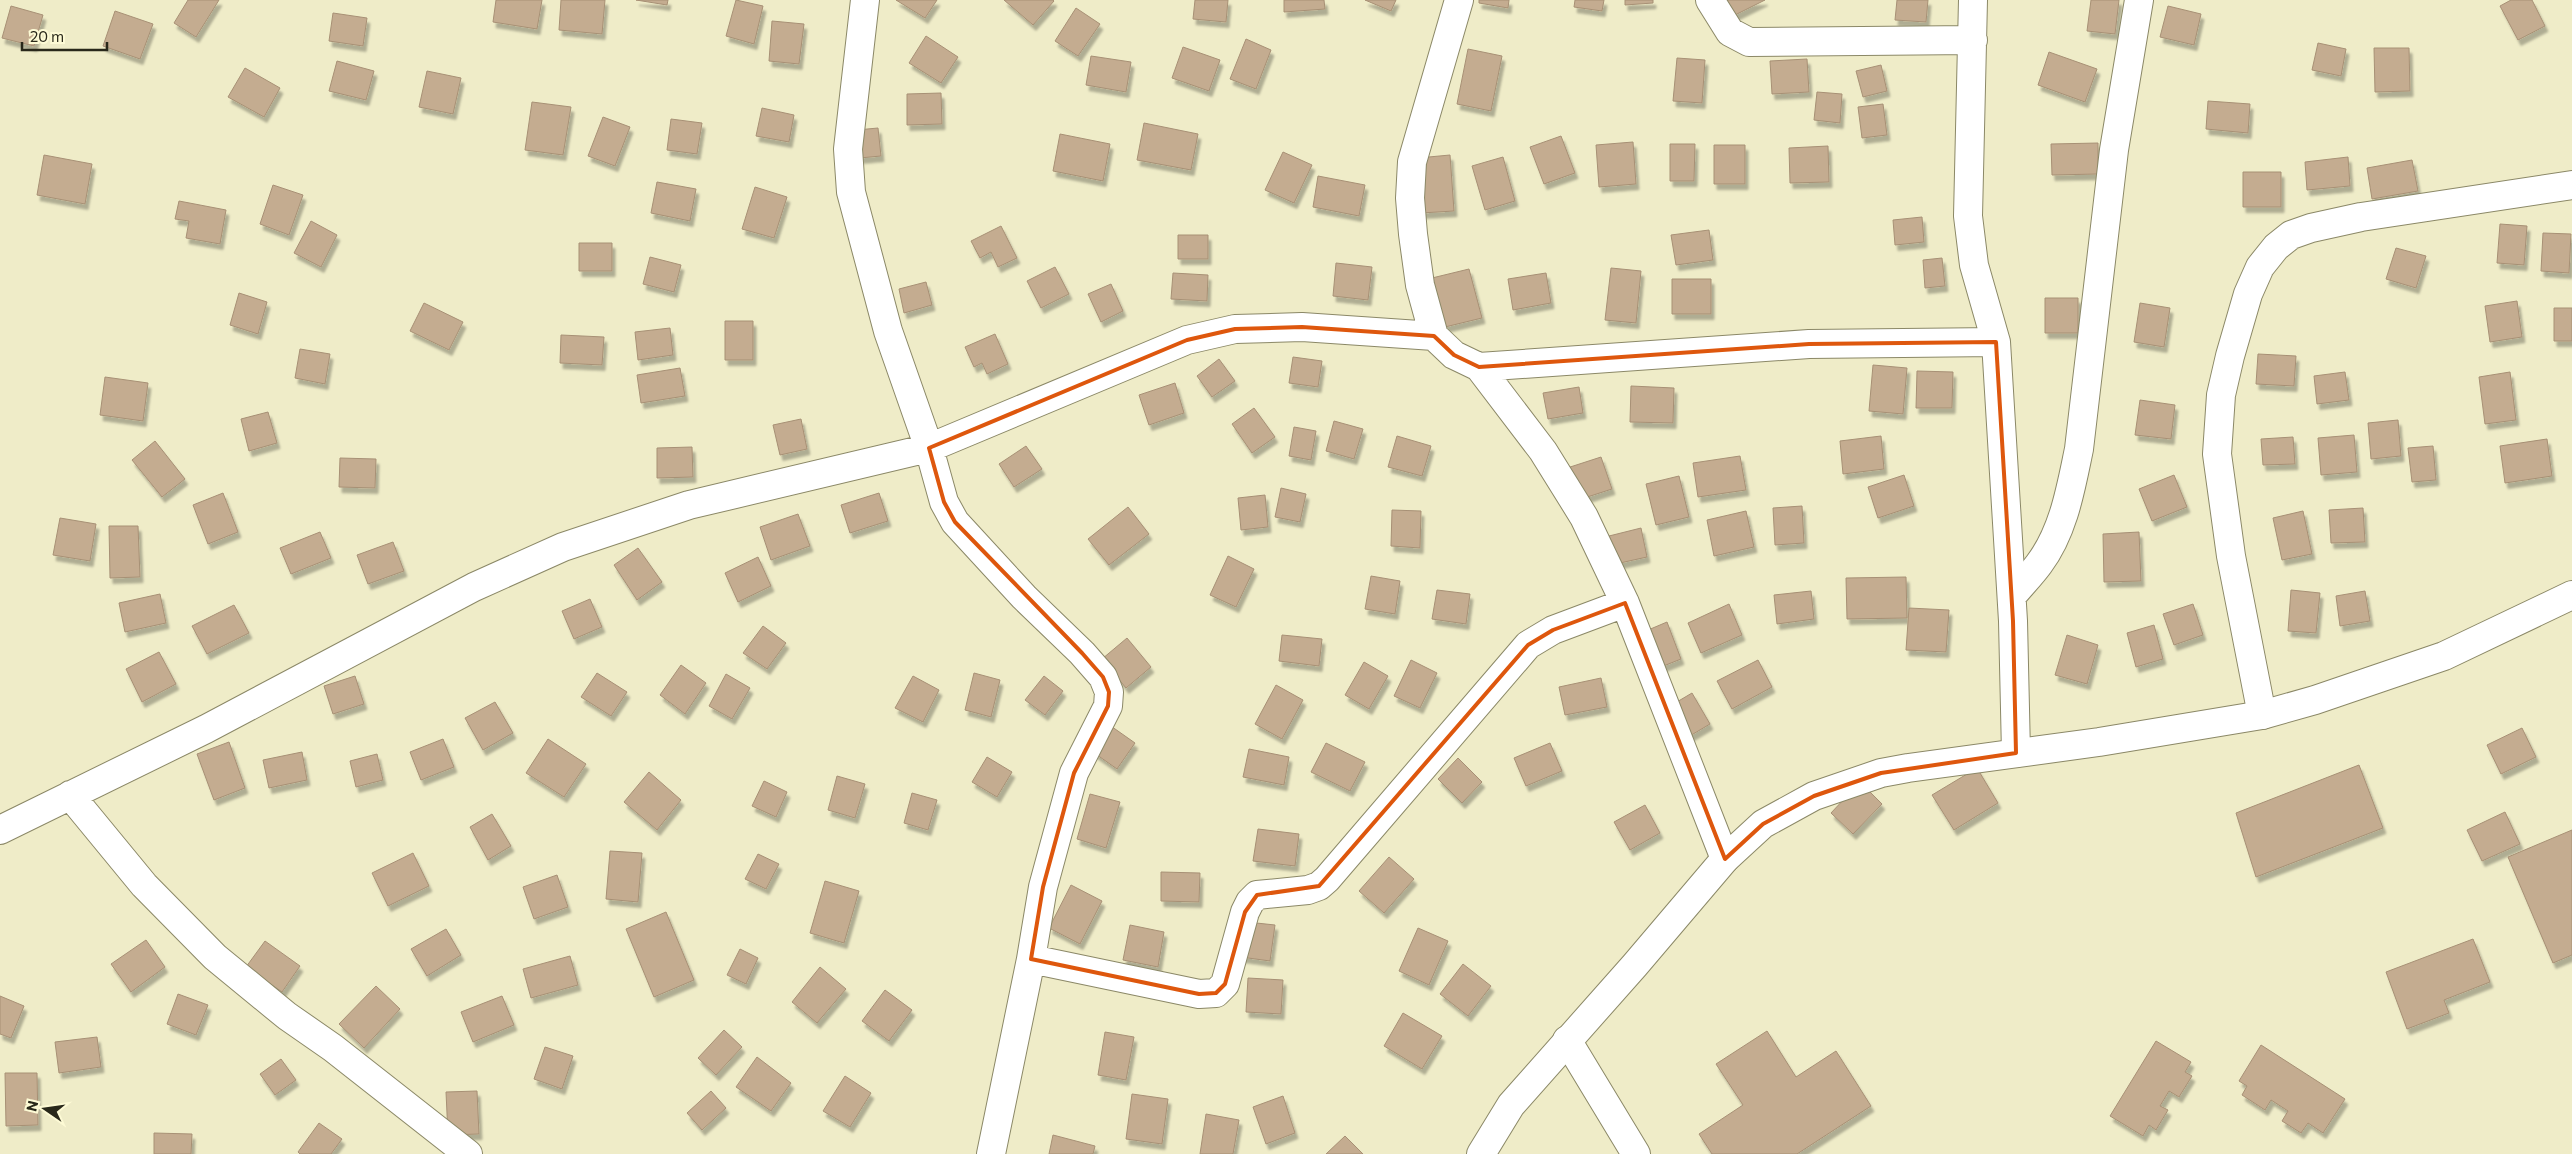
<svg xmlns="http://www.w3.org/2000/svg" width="2572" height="1154" viewBox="0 0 2572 1154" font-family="Commissioner,sans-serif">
	<defs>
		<filter id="shadow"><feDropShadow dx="3" dy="5.5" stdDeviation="1" flood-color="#0004"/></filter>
	</defs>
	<rect width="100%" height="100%" fill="#efecc8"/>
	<path fill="#c4ac90" stroke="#a79075" filter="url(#shadow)" d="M188 0H219L196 37 174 23Z
		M496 0H542L537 29 493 22Z
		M561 0H605L602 34 559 30Z
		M636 0H668L667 5Z
		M736 0 763 6 754 44 726 36Z
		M896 0H937L925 18Z
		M1004 0H1053L1054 1 1033 25Z
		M1195 0H1228L1226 22 1193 19Z
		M1284 0H1324L1325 9 1284 12Z
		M1365 0H1396L1391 11Z
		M1479 0H1509L1508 8 1479 3Z
		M1575 0H1604L1602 11 1574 7Z
		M1625 0H1653V3L1625 5Z
		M1715 0H1765L1725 20Z
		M1897 0H1928L1926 22 1895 20Z
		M2091 0H2119L2115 34 2087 31Z
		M2511 0H2532L2545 26 2518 40 2500 6Z
		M11 6 43 15 34 46 2 38Z
		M2168 6 2201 14 2194 45 2160 37Z
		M1076 8 1100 24 1078 56 1055 41Z
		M115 11 153 24 140 59 103 46Z
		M333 13 367 18 363 46 329 41Z
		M772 21 804 24 799 64 769 61Z
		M926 36 958 57 941 83 909 63Z
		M1246 39 1271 50 1256 89 1230 79Z
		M2318 43 2346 49 2341 76 2312 70Z
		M1183 47 1220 60 1209 91 1172 78Z
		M2374 48H2409L2410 91 2375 92Z
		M1468 49 1502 56 1491 111 1457 104Z
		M2049 52 2097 69 2085 102 2038 85Z
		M1091 56 1131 62 1126 92 1086 85Z
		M1677 58 1705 60 1702 103 1673 101Z
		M1807 59 1809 92 1772 94 1770 61Z
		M337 61 374 71 366 100 329 91Z
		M1881 65 1887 91 1863 97 1856 71Z
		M245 68 280 88 264 117 228 97Z
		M427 71 461 78 453 114 419 107Z
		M1817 92 1842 94 1840 123 1814 120Z
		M941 93 942 124 907 125V94Z
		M2208 101 2250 104 2248 133 2206 129Z
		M532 102 571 107 563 155 525 150Z
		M1883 104 1887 135 1862 138 1858 107Z
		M762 108 794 115 789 142 756 136Z
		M603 117 630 127 615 166 588 156Z
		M671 119 702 123 697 154 667 150Z
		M1144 123 1198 134 1191 170 1137 160Z
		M878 128 881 156 849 159 846 131Z
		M1060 134 1110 144 1103 181 1053 171Z
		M1561 136 1575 173 1544 184 1530 147Z
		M1633 142 1636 184 1599 187 1596 145Z
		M2098 143V174L2052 175 2051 144Z
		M1670 144H1695L1694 181H1670Z
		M1714 145H1745V184H1714Z
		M1828 146 1829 182 1790 183 1789 148Z
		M1283 152 1312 165 1294 203 1265 190Z
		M44 155 92 164 85 204 37 195Z
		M1450 155 1454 211 1421 213 1418 158Z
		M1503 157 1515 201 1485 210 1472 166Z
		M2348 157 2350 186 2307 190 2305 162Z
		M2412 160 2418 191 2372 199 2367 168Z
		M2243 172H2281V207H2243Z
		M1318 176 1365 185 1359 216 1313 207Z
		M657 182 696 189 690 221 651 213Z
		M273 185 303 195 289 235 260 224Z
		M755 187 787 197 774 238 742 229Z
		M179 201 226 210 220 244 186 238 189 221 175 219Z
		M1922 217 1924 242 1895 245 1893 220Z
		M311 221 337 235 321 267 294 253Z
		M2500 224 2527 226 2524 265 2497 263Z
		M1001 226 1017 258 998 267 991 252 980 258 971 241Z
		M1709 230 1713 260 1676 265 1671 235Z
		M2543 233 2571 234 2569 273 2541 271Z
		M1178 235H1208V259H1178Z
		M579 243H612V271H579Z
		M2396 248 2426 256 2416 288 2386 279Z
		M650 257 681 265 674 292 643 284Z
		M1942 258 1945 286 1925 288 1923 260Z
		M1336 263 1372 267 1368 300 1333 296Z
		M1055 267 1069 294 1041 308 1027 281Z
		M1611 268 1641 271 1636 323 1605 320Z
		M1469 269 1482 318 1445 327 1432 278Z
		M1173 273 1208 275 1207 301 1171 299Z
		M1546 273 1551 303 1513 310 1508 279Z
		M1672 279H1711V314H1672Z
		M926 282 932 305 904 313 899 289Z
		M1111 284 1123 311 1101 322 1088 294Z
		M239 293 267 302 258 334 230 325Z
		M2045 298H2078V333H2045Z
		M2517 301 2522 337 2490 342 2485 306Z
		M424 303 463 322 449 350 410 331Z
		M2140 303 2170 308 2164 347 2134 342Z
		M2554 308H2572V341H2554Z
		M725 321H753V360H725Z
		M670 328 673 355 638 360 635 332Z
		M995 334 1008 364 987 374 982 363 974 367 965 347Z
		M561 335 604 337 602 365 560 363Z
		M300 349 330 354 325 384 295 378Z
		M2258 354 2296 356 2294 386 2256 384Z
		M1293 357 1322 361 1318 387 1289 383Z
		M1219 359 1235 381 1212 397 1197 376Z
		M1873 365 1907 368 1903 414 1869 411Z
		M680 368 685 396 641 403 637 375Z
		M1917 371 1953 372 1952 408H1916Z
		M2345 372 2349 400 2317 404 2314 376Z
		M2510 372 2516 420 2485 424 2479 377Z
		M105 377 148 383 143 421 100 415Z
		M1175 383 1184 413 1149 425 1139 395Z
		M1631 386 1674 388 1673 423 1630 422Z
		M1579 387 1583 413 1548 419 1543 393Z
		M2140 400 2175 405 2171 439 2135 435Z
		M1254 408 1275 437 1252 453 1232 424Z
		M268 412 277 443 249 451 241 419Z
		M801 419 807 449 780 455 773 425Z
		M2398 420 2401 456 2371 459 2368 423Z
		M1334 421 1363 429 1354 459 1326 451Z
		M1294 427 1316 431 1311 460 1289 456Z
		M2354 435 2357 472 2321 475 2318 438Z
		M1397 436 1431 446 1422 476 1388 467Z
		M1881 436 1884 469 1843 474 1840 441Z
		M2293 437 2295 464 2263 465 2261 439Z
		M2547 439 2552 476 2505 483 2500 446Z
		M155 441 185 479 162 497 132 460Z
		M1026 446 1042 469 1014 487 999 464Z
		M2433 446 2436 480 2412 482 2408 448Z
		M692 447 693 477 657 478V448Z
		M1740 456 1746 490 1698 497 1693 463Z
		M1601 457 1612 489 1575 501 1564 469Z
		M340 458 376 459 375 488 339 487Z
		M1904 475 1914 506 1878 518 1868 487Z
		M2174 475 2187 507 2152 521 2139 489Z
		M1679 476 1689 517 1656 525 1646 484Z
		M1281 488 1306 494 1300 522 1275 517Z
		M223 493 238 532 208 544 193 505Z
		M879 493 888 521 850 533 841 505Z
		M1265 495 1268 527 1241 530 1238 498Z
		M1802 506 1804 543 1775 545 1773 508Z
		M1128 507 1149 534 1109 565 1088 539Z
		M2363 508 2365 542 2331 543 2329 510Z
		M1392 510 1421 511 1420 548 1391 546Z
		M1746 511 1754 547 1714 556 1707 520Z
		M2303 511 2312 554 2282 560 2273 518Z
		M798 514 810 546 771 560 760 527Z
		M60 518 96 524 90 561 53 555Z
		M109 526H138L140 577 110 578Z
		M1641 528 1647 557 1611 565 1605 537Z
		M320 532 331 558 291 574 280 548Z
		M2139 532 2141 581 2104 582 2103 534Z
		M393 542 404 571 368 584 357 555Z
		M638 548 662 582 637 600 614 565Z
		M1228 556 1254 569 1236 607 1210 595Z
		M758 557 771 586 738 602 725 573Z
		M1371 576 1400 581 1395 614 1365 609Z
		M1906 577 1907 618 1847 619 1846 578Z
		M1437 590 1470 594 1466 624 1432 619Z
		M2291 590 2320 593 2316 633 2288 631Z
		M1811 591 1814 619 1777 624 1774 595Z
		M2365 591 2370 621 2340 626 2336 596Z
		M160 594 166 623 125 632 119 603Z
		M590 599 602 627 574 639 562 611Z
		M1729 604 1742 635 1701 653 1688 623Z
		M2193 604 2203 635 2174 645 2163 614Z
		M234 605 249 633 207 654 192 626Z
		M1909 608 1949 610 1946 652 1906 650Z
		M1667 622 1681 659 1656 669 1641 633Z
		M2154 625 2163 659 2136 667 2127 633Z
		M763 626 786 643 767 669 743 653Z
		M1282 635 1322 639 1319 666 1279 661Z
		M2067 635 2098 645 2087 684 2055 675Z
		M1127 638 1151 667 1126 688 1102 659Z
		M159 652 176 684 142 702 126 669Z
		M1411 660 1437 673 1420 708 1394 696Z
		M1758 660 1772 687 1732 709 1717 681Z
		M1364 662 1388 676 1369 709 1345 695Z
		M681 665 706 683 685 714 660 695Z
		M597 673 627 692 611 716 581 697Z
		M974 673 1000 680 991 717 965 710Z
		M726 674 750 688 732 719 709 706Z
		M355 676 364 704 333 714 324 686Z
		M913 676 939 690 923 722 895 708Z
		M1044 676 1063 691 1045 715 1025 700Z
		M1601 678 1607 707 1565 715 1559 687Z
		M1276 685 1303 700 1282 739 1255 724Z
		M1692 693 1710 724 1683 740 1665 709Z
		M495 702 513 733 483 750 465 718Z
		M1108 724 1135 743 1117 769 1090 750Z
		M2522 728 2536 757 2501 774 2487 745Z
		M443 739 454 767 421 780 410 752Z
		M548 739 586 764 564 797 526 773Z
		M229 742 245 788 214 800 197 754Z
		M1326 743 1365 762 1350 791 1311 772Z
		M1550 743 1562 771 1526 786 1514 758Z
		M1249 749 1289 757 1284 785 1243 777Z
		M302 752 307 780 269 788 263 760Z
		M377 754 383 780 356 787 350 761Z
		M987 757 1012 772 997 797 972 782Z
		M1458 758 1482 782 1462 803 1438 779Z
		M2359 765 2383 828 2256 877 2236 813Z
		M1977 768 1998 803 1954 830 1932 795Z
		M649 772 681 800 657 830 624 802Z
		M837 776 865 784 855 818 828 810Z
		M764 781 787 792 776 817 752 806Z
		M1860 782 1882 804 1853 834 1831 813Z
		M912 793 937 800 928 830 904 823Z
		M1090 794 1120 802 1106 848 1077 839Z
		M1645 805 1660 833 1630 850 1614 822Z
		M2505 812 2520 844 2482 861 2467 830Z
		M492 814 511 846 488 860 470 827Z
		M1258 829 1299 834 1295 866 1253 861Z
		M2572 830V955L2553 963 2508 857Z
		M610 851 642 853 638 902 606 899Z
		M413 853 429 886 388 906 372 873Z
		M758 854 779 864 766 889 745 879Z
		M1389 857 1414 879 1384 913 1359 891Z
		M1161 872 1200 873 1199 902 1161 901Z
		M557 875 568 907 534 919 523 887Z
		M825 881 859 891 844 943 810 933Z
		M1071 885 1102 901 1080 944 1049 928Z
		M666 912 694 980 654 997 626 929Z
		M1247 922 1275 925 1270 961 1241 957Z
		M1130 925 1164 932 1158 967 1123 960Z
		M1418 928 1448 941 1429 985 1399 971Z
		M446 929 461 955 427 976 411 949Z
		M2473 939 2490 982 2444 1000 2449 1013 2407 1029 2386 972Z
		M146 940 165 967 131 992 111 964Z
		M265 941 300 966 282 992 246 967Z
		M740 949 758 958 746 984 727 975Z
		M570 956 578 985 531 998 523 969Z
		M1463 964 1491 986 1468 1016 1440 994Z
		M820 967 846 989 817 1023 792 1002Z
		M1248 978 1283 980 1281 1014 1246 1012Z
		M376 986 400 1009 364 1048 339 1024Z
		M885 990 912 1010 889 1041 862 1021Z
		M178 994 208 1005 196 1035 167 1024Z
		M0 996 24 1006 11 1038 0 1034Z
		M502 996 514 1025 473 1042 461 1012Z
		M1403 1013 1442 1036 1422 1069 1384 1046Z
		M724 1030 742 1047 716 1075 698 1058Z
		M1767 1031 1796 1077 1836 1051 1871 1106 1797 1154H1712L1699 1134 1743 1105 1716 1064Z
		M1105 1032 1134 1037 1126 1080 1098 1075Z
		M97 1037 101 1067 59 1073 55 1042Z
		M2156 1041 2191 1062 2185 1072 2192 1076 2179 1097 2169 1091 2160 1106 2168 1110 2156 1130 2149 1125 2143 1136 2110 1116Z
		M2261 1045 2345 1099 2323 1133 2308 1123 2301 1133 2282 1121 2288 1111 2271 1100 2265 1110 2242 1095 2247 1086 2239 1081Z
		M545 1047 573 1056 562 1089 534 1079Z
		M757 1057 791 1083 771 1111 736 1087Z
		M281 1059 296 1080 275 1095 260 1074Z
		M5 1073H37L38 1125 6 1126Z
		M845 1076 871 1093 850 1127 823 1111Z
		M477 1091 479 1134 448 1135 446 1092Z
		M711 1091 726 1108 702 1130 687 1113Z
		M1132 1094 1168 1099 1162 1144 1126 1139Z
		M1283 1096 1295 1133 1266 1144 1253 1107Z
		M1206 1114 1239 1120 1233 1154H1200Z
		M319 1123 342 1139 331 1154H300L298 1152Z
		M154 1133 192 1134 191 1154H154Z
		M1053 1135 1095 1146 1093 1154H1049Z
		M1345 1136 1363 1154H1326Z"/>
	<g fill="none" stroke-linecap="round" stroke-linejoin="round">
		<g stroke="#8b8867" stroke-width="30">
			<path id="minor" d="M1459 0 1412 162 1410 198 1413 234 1420 285 1434 336 1454 355 1479 367 1543 451 1584 517 1625 603 1725 859
				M1710 0 1730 32 1749 42 1973 40
				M1973 0 1968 216 1974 265 1996 342 2013 621 2016 753
				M1479 367 1809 344 1996 342
				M2012 596C2021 585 2031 575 2039 564 2064 531 2071 487 2079 449L2114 150 2139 0
				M2262 715 2231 556 2217 454 2221 395 2230 356 2248 294 2260 267 2276 247 2291 235 2311 228 2361 217 2572 185
				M70 795 144 885 215 957 287 1016 333 1048 468 1154
				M0 830 206 729 474 587 563 547 689 505 929 448 888 331 851 192 848 149 865 0
				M1031 959 1199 994 1216 993 1225 984 1245 912 1250 902 1257 895 1308 890 1319 886 1327 879 1528 645 1553 630 1625 603
				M1567 1040 1636 1154
				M991 1154 1031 959 1043 887 1074 773 1108 706 1109 692 1103 677 1082 653 1024 597 955 522 944 502 929 448 1187 340 1235 329 1302 327 1434 336"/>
		</g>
		<g stroke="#8b8867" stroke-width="30">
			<path id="tertiary" d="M1481 1154 1511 1105 1635 965 1725 859 1763 824 1814 796 1881 773 1908 768 2099 742 2262 715 2315 700 2444 656 2572 595"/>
		</g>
		<use href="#minor" stroke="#fff" stroke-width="28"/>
		<use href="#tertiary" stroke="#fff" stroke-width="28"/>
	</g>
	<path fill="none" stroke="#de570d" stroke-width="4" stroke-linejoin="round" d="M1302 327 1434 336 1454 355 1479 367 1809 344 1996 342 2013 621 2016 753 1881 773 1814 796 1763 824 1725 859 1625 603 1553 630 1528 645 1319 886 1257 895 1245 912 1225 984 1216 993 1199 994 1031 959 1043 887 1074 773 1108 706 1109 692 1103 677 1082 653 955 522 944 502 929 448 1187 340 1235 329Z"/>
	<g transform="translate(45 1109) rotate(283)" stroke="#fdfad5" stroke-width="4" paint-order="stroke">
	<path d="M0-4L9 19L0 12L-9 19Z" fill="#29281a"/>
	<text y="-8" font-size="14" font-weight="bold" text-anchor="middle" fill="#29281a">N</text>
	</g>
	<path d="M22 42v8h85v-8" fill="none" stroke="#29281a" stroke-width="2.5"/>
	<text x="30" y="42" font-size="15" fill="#29281a" stroke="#fdfad5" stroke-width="4" paint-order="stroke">20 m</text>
</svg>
